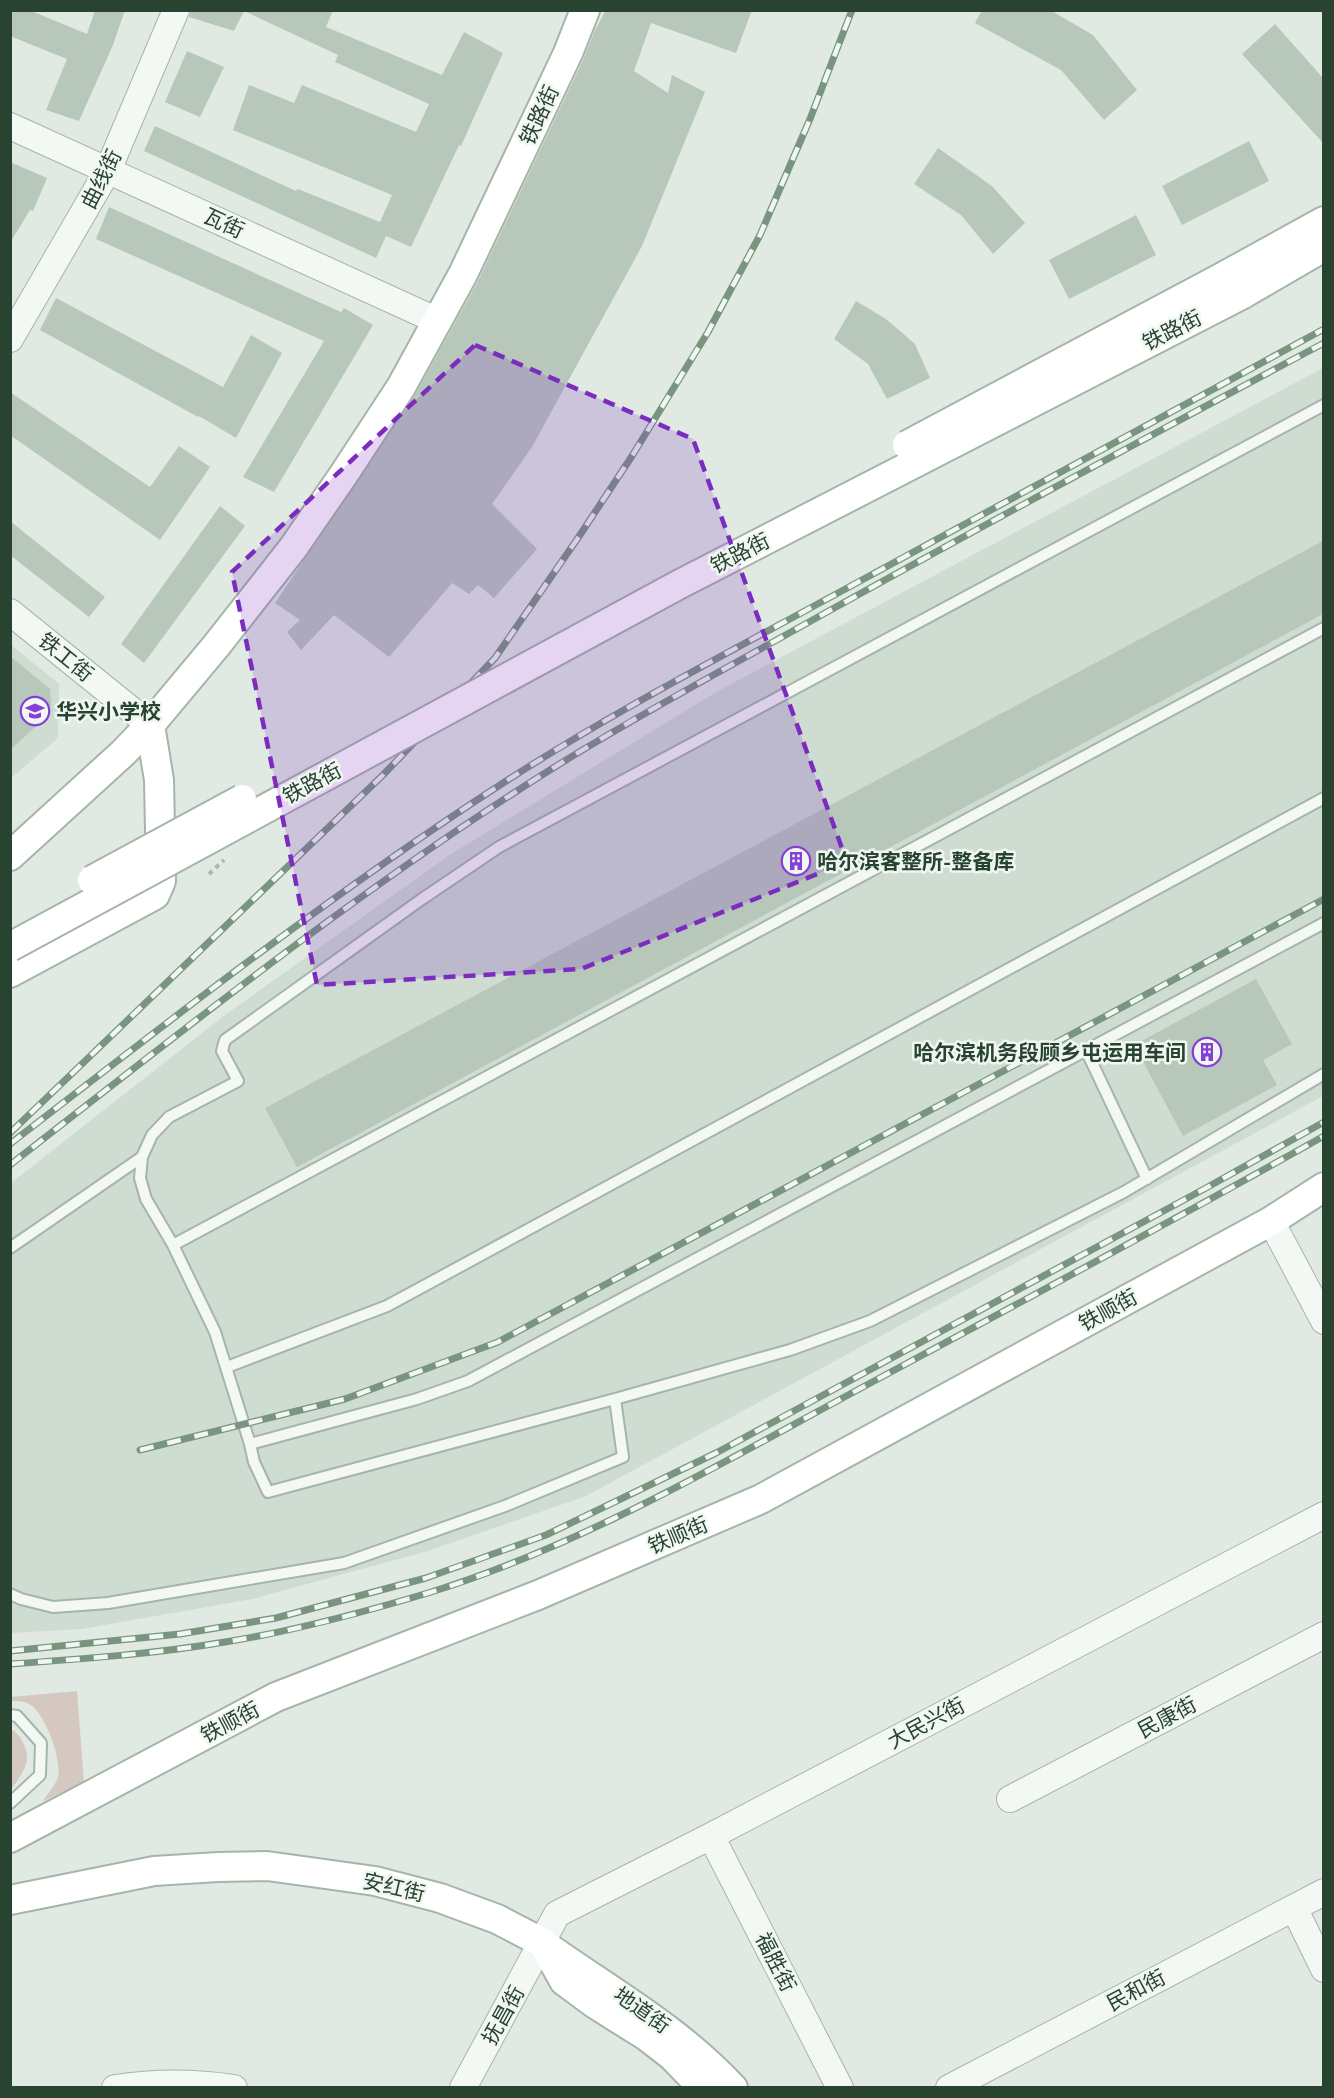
<svg xmlns="http://www.w3.org/2000/svg" width="1334" height="2098" viewBox="0 0 1334 2098" font-family="'Public Sans','Noto Sans SC',sans-serif">
	<rect width="100%" height="100%" fill="#e0eae3"/>
	<path fill="#cedcd1" d="M1323 368V1096L586 1496 428 1551 252 1599 82 1629 11 1633V1183L225 1015 451 854 718 691Z
		M10 644 59 684 58 738 11 778Z"/>
	<path fill="#d5c8c1" d="M77 1691 84 1783 43 1801C47 1794 56 1785 58 1777 62 1760 45 1712 29 1704 25 1701 16 1701 11 1701V1697Z
		M11 1729C21 1734 30 1752 26 1764 24 1772 16 1783 11 1789Z"/>
	<path fill="#b7c8bb" d="M10 10H29L87 34 95 10H125L113 45 79 121 46 110 67 59 10 36Z
		M191 10H333L326 27 442 75 464 32 503 53 461 146 459 145 411 247 386 236 376 258 144 151 155 126 296 191 298 189 380 222 392 195 233 130 249 85 294 103 302 85 416 132 429 104 335 62 338 55 244 11 234 31 189 17Z
		M606 10H752L736 53 651 23 634 71 668 93 672 75 705 92 642 246 532 447 492 504 537 549 494 598 478 585 469 594 452 583 389 657 334 615 301 650 287 632 300 620 275 603 415 395 477 283 583 60 595 30Z
		M982 10H1050L1093 35 1137 90 1104 120 1061 70 975 23Z
		M1275 24 1323 78V143L1242 54Z
		M187 51 224 67 200 117 165 102Z
		M1249 141 1269 181 1182 225 1162 186Z
		M938 148 992 186 1025 223 993 254 961 215 914 184Z
		M10 162 47 178 33 211 30 210 10 243Z
		M109 207 341 312 344 308 373 325 274 492 243 477 324 341 96 239Z
		M1136 215 1156 255 1069 299 1049 260Z
		M56 298 223 387 251 335 282 353 236 438 199 416 198 417 40 330Z
		M856 301 886 319 915 344 930 378 887 399 868 364 834 339Z
		M10 392 150 487 179 446 210 467 160 540 10 435Z
		M220 506 245 526 144 663 121 644Z
		M10 521 105 597 89 617 10 555Z
		M1323 541V614L297 1167 265 1108Z
		M10 656 50 689 51 705 45 718 10 750Z
		M1256 979 1292 1044 1263 1060 1277 1085 1183 1136 1134 1045Z"/>
	<g fill="none" stroke-linecap="round" stroke-linejoin="round">
		<g stroke="#a5b5a9" stroke-width="14">
			<path id="service" d="M1324 405 499 847 422 899 225 1040 222 1051 238 1081 169 1117 152 1135 142 1157 140 1178 146 1199 173 1245 215 1332 250 1444 417 1399 468 1381 1324 923
				M1086 1050 1147 1179
				M173 1245 1324 628
				M10 1248 142 1157
				M227 1367 387 1306 1324 798
				M250 1444 254 1462 268 1492 615 1399
				M10 1594 21 1599 53 1607 108 1603 344 1563 505 1506 623 1457 615 1399 790 1350 870 1321 1124 1192 1324 1074
				M10 1715 17 1716 41 1743 40 1775 10 1803"/>
		</g>
		<g stroke="#a5b5a9" stroke-width="28">
			<path id="tertiary" d="M10 126 438 321
				M10 339 108 170 176 10
				M10 612 150 725
				M1271 1221 1324 1321
				M1010 1799 1324 1635
				M711 1836 840 2088
				M1294 1908 1324 1969
				M115 2088C154 2082 194 2082 234 2088
				M463 2088 557 1914 711 1836 1324 1515
				M949 2088 1324 1892"/>
		</g>
		<g stroke="#a5b5a9" stroke-width="32">
			<path id="secondary" d="M1226 275 1324 221
				M1243 294 1324 247
				M10 856 123 753 150 725 216 646 293 548 344 474 401 387 463 274 568 53 585 10
				M10 973 155 895 161 881 159 780 150 725
				M10 1838 276 1697 538 1595 761 1499 1271 1221 1324 1187
				M10 1900 154 1871 218 1867 267 1866 325 1874 375 1881 440 1898 497 1919 543 1943 564 1981 595 2004 646 2036 672 2056 703 2088
				M549 1948C613 1993 679 2030 733 2088"/>
		</g>
		<path stroke="#abb7ae" stroke-width="4" stroke-dasharray="4.5 4.5" stroke-linecap="butt" d="M209 874 224 860"/>
		<use href="#service" stroke="#f4f8f5" stroke-width="10"/>
		<use href="#tertiary" stroke="#f4f8f5" stroke-width="26"/>
		<use href="#secondary" stroke="#fff" stroke-width="28"/>
		<g stroke="#799580" stroke-width="7">
			<path id="rail" d="M10 1133 383 775 495 658 578 538 632 456 708 332 760 235 810 119 852 10
				M10 1144C170 1020 330 895 500 785 609 714 724 655 838 593 1000 505 1162 417 1324 329
				M10 1165C188 1026 366 884 558 765 640 714 725 669 809 622 980 527 1151 435 1324 343
				M140 1450 345 1399 498 1342 1324 899
				M10 1651 180 1634 276 1618 426 1578 546 1535 716 1453 1206 1188 1324 1122
				M10 1664C82 1659 154 1654 225 1642 294 1631 361 1613 428 1593 577 1547 713 1468 850 1394 1008 1309 1167 1224 1324 1136"/>
		</g>
		<use href="#rail" stroke="#f0f7f2" stroke-width="4.5" stroke-dasharray="14" stroke-linecap="butt"/>
		<g stroke="#a5b5a9" stroke-width="32" stroke-linecap="butt">
			<path id="secondary-bridge" d="M907 445 1226 275
				M92 880 242 799
				M10 947 680 584 1243 294"/>
		</g>
		<use href="#secondary-bridge" stroke="#fff" stroke-width="28"/>
	</g>
	<path fill="#7b2cbf" fill-opacity="0.2" stroke="#7b2cbf" stroke-width="4.5" stroke-dasharray="12 8" stroke-linejoin="round" d="M475 345 693 439 847 862 581 969 317 985 232 572Z"/>
	<defs>
		<g id="school-ring" transform="scale(1.5)"><circle r="9.5" fill="#f0f7f2" stroke="#863fd6" stroke-width="1.5"/><path d="M0-5L7-2L0 1L-7-2ZM-4 1L0 2.5L4 1V4Q0 6-4 4Z" fill="#863fd6"/></g>
		<g id="building-ring" transform="scale(1.5)"><circle r="9.5" fill="#f0f7f2" stroke="#863fd6" stroke-width="1.5"/><path d="M-4-6H4V6H1V3H-1V6H-4ZM-2.5-4.3h1.7v1.8h-1.7ZM.8-4.3h1.7v1.8H.8ZM-2.5-1h1.7V.8h-1.7ZM.8-1h1.7V.8H.8Z" fill="#863fd6"/></g>
	</defs>
	<g fill-rule="evenodd">
		<use href="#school-ring" x="35" y="711"/>
		<use href="#building-ring" x="796" y="861"/>
		<use href="#building-ring" x="1207" y="1052"/>
	</g>
	<g text-anchor="middle" dominant-baseline="central" stroke-width="5" stroke-linejoin="round" paint-order="stroke">
		<g font-size="21" fill="#28432f" stroke="#f0f7f2">
			<text transform="translate(539 115) rotate(-65)">铁路街</text>
			<text transform="translate(101 179) rotate(-63)">曲线街</text>
			<text transform="translate(224 223) rotate(25)">瓦街</text>
			<text transform="translate(1172 330) rotate(-27)">铁路街</text>
			<text transform="translate(740 553) rotate(-27)">铁路街</text>
			<text transform="translate(66 657) rotate(39)">铁工街</text>
			<text transform="translate(312 783) rotate(-28)">铁路街</text>
			<text transform="translate(1108 1310) rotate(-29)">铁顺街</text>
			<text transform="translate(678 1535) rotate(-23)">铁顺街</text>
			<text transform="translate(1167 1717) rotate(-28)">民康街</text>
			<text transform="translate(230 1722) rotate(-28)">铁顺街</text>
			<text transform="translate(926 1723) rotate(-28)">大民兴街</text>
			<text transform="translate(394 1887) rotate(13)">安红街</text>
			<text transform="translate(776 1962) rotate(63)">福胜街</text>
			<text transform="translate(1136 1990) rotate(-28)">民和街</text>
			<text transform="translate(642 2010) rotate(35)">地道街</text>
			<text transform="translate(503 2015) rotate(-61)">抚昌街</text>
		</g>
		<g font-size="21" font-weight="bold" fill="#28432f" stroke="#f0f7f2" text-anchor="start">
			<text x="56" y="711">华兴小学校</text>
			<text x="817" y="861">哈尔滨客整所-整备库</text>
			<text x="1186" y="1052" text-anchor="end">哈尔滨机务段顾乡屯运用车间</text>
		</g>
	</g>
	<rect width="1334" height="2098" fill="none" stroke="#28432f" stroke-width="24"/>
</svg>
